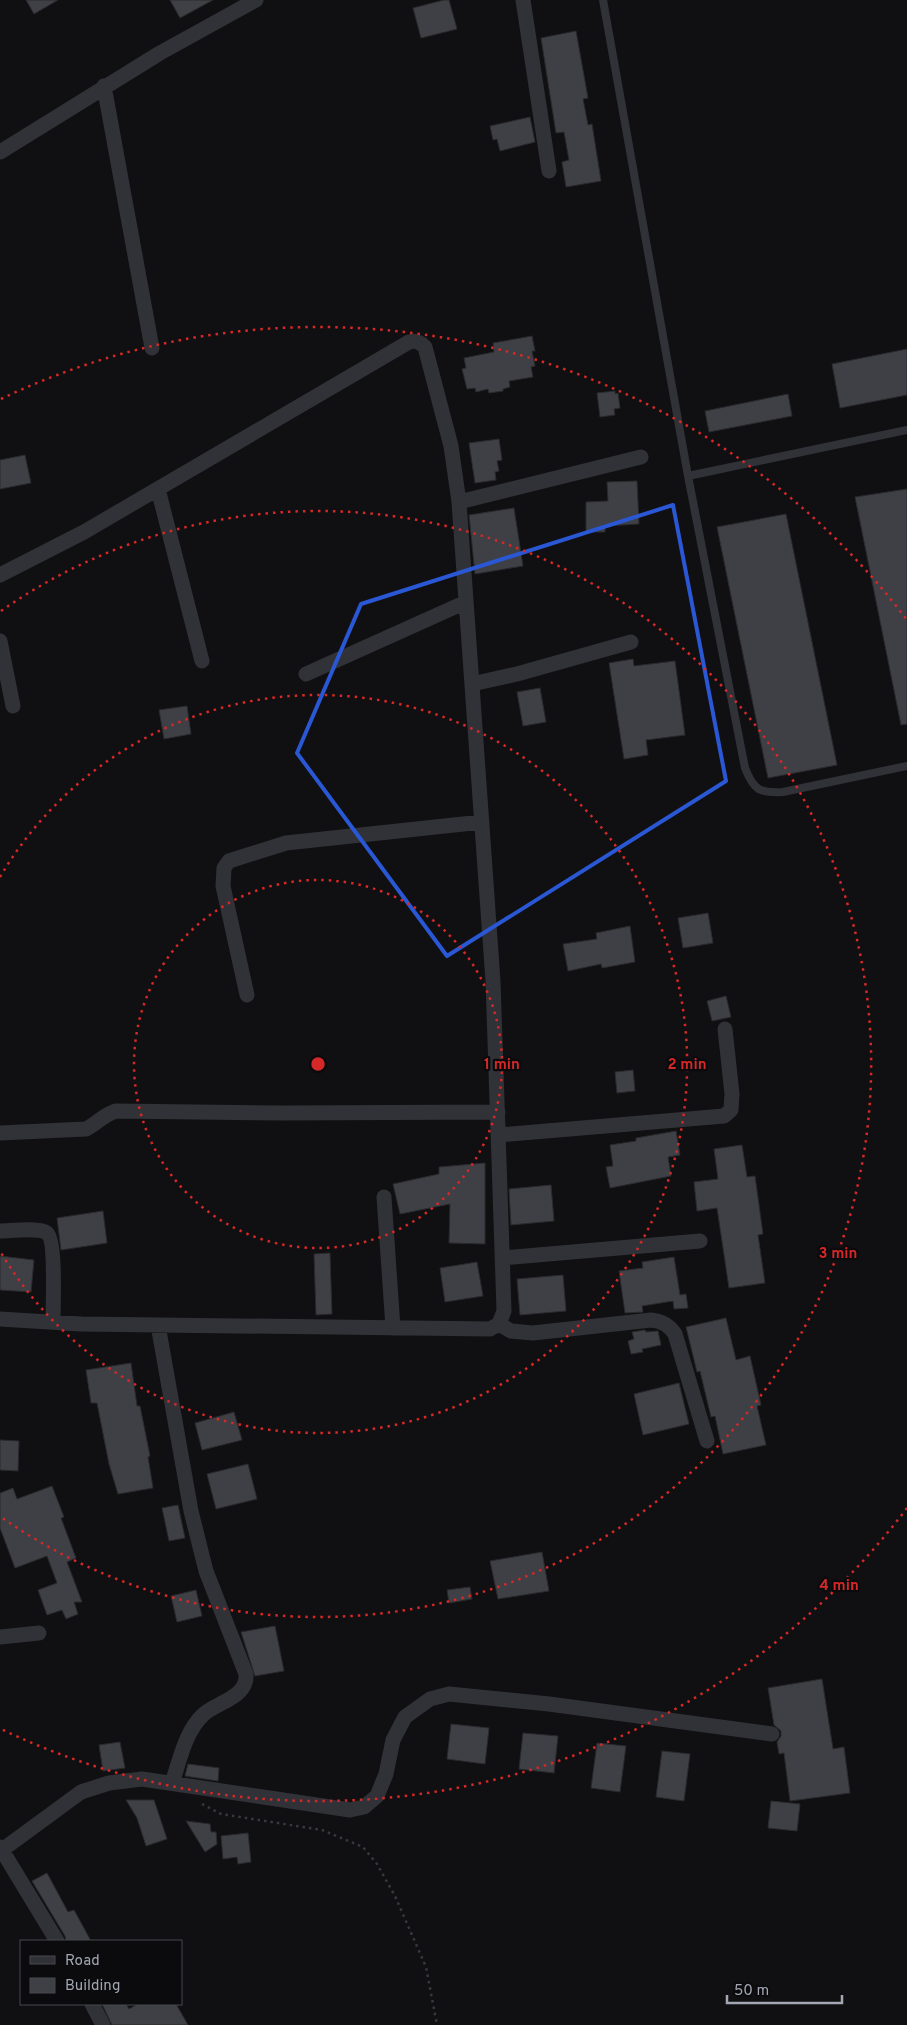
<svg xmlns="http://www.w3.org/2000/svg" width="907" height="2025" viewBox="0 0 907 2025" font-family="Overpass,sans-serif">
	<rect width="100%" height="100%" fill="#101012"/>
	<path fill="#3f4045" stroke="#2a2a2e" d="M26 0H58L34 14Z
		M170 0H213L180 18Z
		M444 0H449L457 29 421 38 413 8Z
		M576 31 588 98 583 99 588 125 592 124 601 181 566 187 562 162 569 160 564 132 556 133 541 38Z
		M530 117 535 142 500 151 497 139 493 140 490 126Z
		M532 336 535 351H532L535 366 531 367 533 377 509 381 510 387 503 389V391L489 393 488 389 476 392 475 388 467 389 462 369 466 368 464 358 494 352 493 343Z
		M907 349V395L840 408 832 364Z
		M615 391V394L618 393 620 408 614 409 615 415 600 417 597 393Z
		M788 394 792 416 709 432 705 411Z
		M499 439 502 460 497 461 499 471 495 472 496 480 475 483 469 443Z
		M25 455 31 483 0 489V460Z
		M637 481 639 524 605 526V532H586V502L608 501 607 482Z
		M907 489V724L901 725 855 497Z
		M514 508 523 566 475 574 469 515Z
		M786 514 837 765 768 778 717 527Z
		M633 659 634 666 675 661 685 735 646 740 648 755 624 759 609 663Z
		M540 688 546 722 523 726 517 692Z
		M187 706 191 734 164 739 159 710Z
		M708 913 713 943 683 948 678 918Z
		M630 926 635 962 602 968 601 964 568 971 563 944 597 939 596 933Z
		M726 996 731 1017 712 1021 707 1001Z
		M633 1070 635 1091 617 1093 615 1072Z
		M676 1131 680 1155 668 1157 671 1176 610 1188 606 1167 613 1166 610 1145 636 1141V1138Z
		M742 1145 747 1177 755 1176 763 1234 758 1235 765 1283 729 1288 717 1208 697 1211 694 1182 718 1179 714 1149Z
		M485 1163V1244L449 1243 450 1204 400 1214 393 1184 439 1174V1167Z
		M551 1185 554 1221 511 1225 509 1189Z
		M103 1211 107 1243 61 1250 57 1218Z
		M330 1253 332 1314 316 1315 314 1254Z
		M0 1256 34 1260 31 1292 0 1290Z
		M674 1257 680 1295 686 1294 688 1308 674 1309 673 1301 642 1306 643 1312 625 1313 619 1271 643 1268 642 1262Z
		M477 1262 483 1296 445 1302 440 1268Z
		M563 1275 566 1311 520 1315 517 1279Z
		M726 1318 736 1360 750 1356 761 1405 757 1406 766 1445 723 1454 715 1416 711 1417 700 1371 697 1372 686 1327Z
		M645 1330 646 1332 658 1331 661 1345 642 1349 643 1352 631 1354 628 1341 634 1339 632 1332Z
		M131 1363 137 1406H140L150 1456 148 1457 153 1488 118 1494 109 1464 97 1403H91L86 1370Z
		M679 1383 689 1424 643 1435 634 1394Z
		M234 1412 242 1440 202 1450 195 1423Z
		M0 1440 19 1441 18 1471 0 1470Z
		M248 1464 257 1499 216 1509 207 1474Z
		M52 1486 64 1517 61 1518 76 1558 67 1562 82 1602H74L78 1614 66 1619 62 1610 47 1615 38 1590 57 1583 47 1556 15 1568 0 1528V1493L13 1488 17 1499Z
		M178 1505 185 1538 169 1541 162 1508Z
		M542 1552 549 1591 498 1599 490 1561Z
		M470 1587 472 1599 449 1603 447 1590Z
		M196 1590 202 1616 177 1622 171 1596Z
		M275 1626 284 1671 255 1676 241 1632Z
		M822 1679 833 1749 844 1747 850 1793 790 1801 784 1753 779 1754 777 1742 781 1736V1731L774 1725 768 1688Z
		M451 1724 489 1728 485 1764 447 1759Z
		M523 1733 558 1736 554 1773 519 1769Z
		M120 1742 125 1768 103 1771 99 1745Z
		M597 1743 626 1746 620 1792 591 1788Z
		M662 1751 690 1754 684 1801 656 1797Z
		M188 1764 219 1768 218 1781 185 1776Z
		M126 1800H154L167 1839 146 1846 137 1818Z
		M771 1801 800 1804 797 1831 768 1828Z
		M186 1821 210 1824 211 1832H216L217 1844 205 1852Z
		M248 1833 251 1862 238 1864 237 1857 223 1859 221 1836Z
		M47 1873 68 1912 74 1910 91 1941H66L65 1936 32 1881Z
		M102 2004H126L129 2009 138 2004H176L188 2025H112Z"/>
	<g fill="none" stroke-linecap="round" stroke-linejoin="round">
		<path stroke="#38393e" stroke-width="2.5" stroke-dasharray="2.5 4" stroke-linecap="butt" d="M202 1804 221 1814 322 1830 363 1847 377 1864 395 1896 426 1967 437 2025"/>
		<path stroke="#313237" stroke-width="8" d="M603 0 688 476 745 768C754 791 760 793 783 792L907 766
			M688 476 907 430"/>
		<path stroke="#313237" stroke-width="15" d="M523 0 549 171
			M104 86 152 348
			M0 152 160 53 256 0
			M158 489 202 661
			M459 502 641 457
			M0 575 84 532 409 342C416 340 420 342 425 347L451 446 459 502 493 981 504 1311 499 1324 490 1329 81 1324 0 1319
			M0 641 13 706
			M306 674 466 602
			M472 684 517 674 631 642
			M247 995 223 886 224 868 229 861 286 843 482 822
			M0 1133 86 1129C98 1123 103 1115 116 1111L283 1113 498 1112
			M498 1135 724 1116 731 1110 732 1094 725 1029
			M384 1197 393 1328
			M0 1231C10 1231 39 1227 47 1233 56 1240 53 1308 53 1322
			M502 1258 700 1241
			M499 1324 511 1331 533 1333 651 1320C662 1321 669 1325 675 1334L707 1441
			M158 1325 191 1511 206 1571 246 1674C248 1697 218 1702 204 1714 185 1731 180 1760 172 1783
			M0 1637 39 1633
			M0 1847 57 1941
			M2 1850 81 1792 109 1783 142 1779 350 1810 364 1807 377 1796 386 1774 393 1740 405 1717 430 1699 449 1694 549 1704 772 1734
			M92 2004 103 2025"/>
	</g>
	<path fill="none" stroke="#2a57d4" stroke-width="4" stroke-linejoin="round" d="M673 505 726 781 447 956 297 753 361 604Z"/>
	<g fill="none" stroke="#d62828" stroke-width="2.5" stroke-dasharray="2.5 5">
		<circle cx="318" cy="1064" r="184"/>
		<path d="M0 877A369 369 0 1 1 0 1251"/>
		<path d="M1 611A553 553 0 1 1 1 1517"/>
		<path d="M907 1508A737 737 0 0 1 1 1729M1 399A737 737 0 0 1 907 620"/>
	</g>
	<circle cx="318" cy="1064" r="8" fill="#d62828" stroke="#0b0b0d" stroke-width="2.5"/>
	<g font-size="15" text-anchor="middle" font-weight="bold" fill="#d62828" stroke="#0b0b0d" stroke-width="4.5" stroke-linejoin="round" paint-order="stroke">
		<text x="502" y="1069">1 min</text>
		<text x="687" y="1069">2 min</text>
		<text x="838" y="1258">3 min</text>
		<text x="839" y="1590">4 min</text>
	</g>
	<rect x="20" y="1940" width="162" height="65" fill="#0b0b0d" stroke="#47494f"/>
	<rect x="30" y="1956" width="25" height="8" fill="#313237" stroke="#47494f"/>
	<text x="65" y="1965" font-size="15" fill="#a2a7b3">Road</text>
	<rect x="30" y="1978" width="25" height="15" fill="#3f4045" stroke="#47494f"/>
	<text x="65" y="1990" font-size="15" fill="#a2a7b3">Building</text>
	<path d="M727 1995v8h115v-8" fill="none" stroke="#a2a7b3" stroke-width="2.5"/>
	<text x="734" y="1995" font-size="15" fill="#a2a7b3" stroke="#0b0b0d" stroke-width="4" paint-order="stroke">50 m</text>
</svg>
